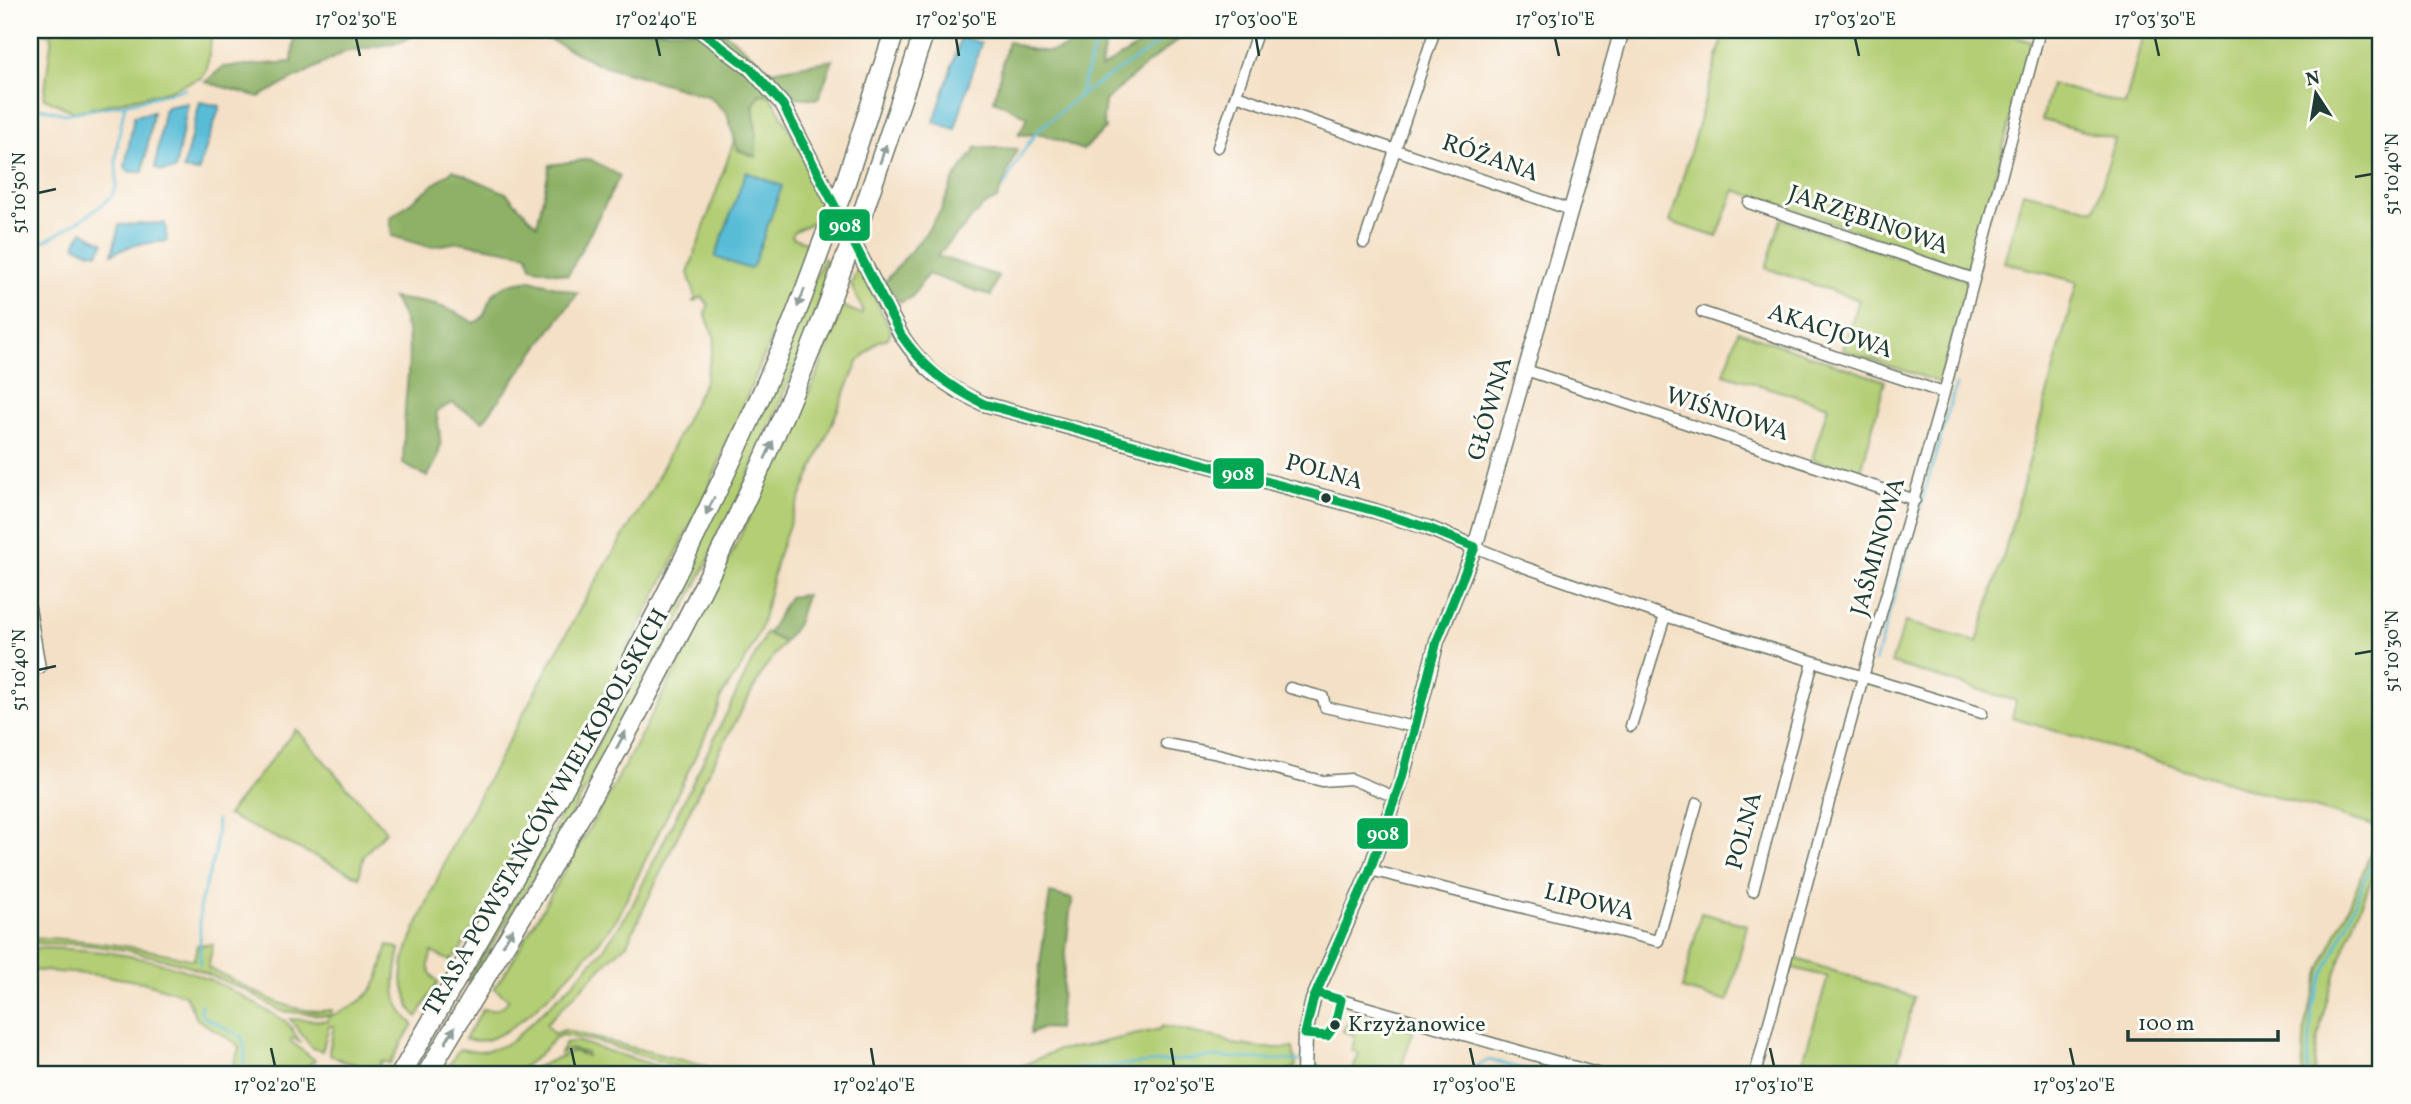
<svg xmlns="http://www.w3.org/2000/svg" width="2411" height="1104" viewBox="0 0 2411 1104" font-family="Vollkorn,serif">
	<rect width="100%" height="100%" fill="#fdfcf7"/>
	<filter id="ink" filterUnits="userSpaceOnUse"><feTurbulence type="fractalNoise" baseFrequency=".0143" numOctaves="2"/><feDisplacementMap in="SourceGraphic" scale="14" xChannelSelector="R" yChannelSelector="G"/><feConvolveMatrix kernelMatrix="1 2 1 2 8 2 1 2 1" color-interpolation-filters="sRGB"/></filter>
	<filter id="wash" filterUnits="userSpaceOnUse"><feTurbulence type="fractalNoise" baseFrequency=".00686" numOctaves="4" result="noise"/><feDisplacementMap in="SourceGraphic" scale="28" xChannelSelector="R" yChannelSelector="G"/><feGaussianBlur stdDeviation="1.57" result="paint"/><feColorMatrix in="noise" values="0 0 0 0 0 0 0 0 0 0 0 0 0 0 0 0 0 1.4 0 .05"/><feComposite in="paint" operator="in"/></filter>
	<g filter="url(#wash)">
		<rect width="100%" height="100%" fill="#f4e0c6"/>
		<path fill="#b3ce74" stroke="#698654" stroke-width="2" d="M30 30H212L207 69 201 78 168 91 74 112 44 98 52 35Z
			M1725 30H1884L1903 36 1906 30H1996L2031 42 1971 269 1735 190 1717 237 1670 222Z
			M2144 30H2381V828L2012 718 2016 701 1891 663 1905 622 1977 642 2010 533 2077 282 2004 262 2023 192 2095 210 2115 139 2042 120 2051 84 2125 105Z
			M760 93 768 94 776 105 826 199 818 220 793 232 792 237 811 244 708 489 673 561 555 789 514 857 501 871V879L460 951 450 961 432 952C427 965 427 973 438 982L417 1017 410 1008 402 980 404 960 412 937 451 848 584 601 652 489 705 381 715 339 705 313 709 305 702 297 692 302 696 298 688 273 735 138 738 150 756 130 753 106Z
			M1781 219 1968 281 1941 383 1843 350 1859 300 1766 268Z
			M824 258 835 273 740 496 675 628 560 835 469 982H466L549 837 642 658Z
			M859 265 891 331 888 338 877 342 858 362 792 517 778 555 761 628 745 661 721 697 719 707 618 917C594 950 529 1024 492 1038 483 1042 475 1041 465 1039L483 1009C494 1012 502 1009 509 1000L494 988 508 968 611 791 678 666 817 375 842 306 861 314 863 311 851 285Z
			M1738 331 1885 381 1860 475 1812 459 1828 406 1724 374Z
			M766 633 784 642 764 669 704 780 627 944 614 955 546 1024 554 1034 564 1030 736 1074H700L595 1041 562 1035 555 1038 539 1055 522 1068 508 1074H444L459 1049C480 1053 494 1051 512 1041L572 984 603 950 630 910Z
			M296 729 386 831 364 855 359 877 227 815Z
			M2374 845 2381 847V858C2372 877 2364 898 2356 918 2336 969 2317 1019 2314 1074H2302L2305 1025 2321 968 2350 904Z
			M1701 913 1747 925 1728 1002 1682 989Z
			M49 938C99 941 146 948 194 960L197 945 213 944 208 968C249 985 285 1017 332 1010L330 1016C345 1011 369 999 376 983 382 972 384 957 388 945L400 949C394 977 389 1004 413 1024L390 1063 381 1061 379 1070 343 1061 330 1055 329 1052 334 1026H329L322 1051 312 1048 290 1019 328 1021 329 1016 281 1011 245 990 184 964 126 950 80 944 30 943V939Z
			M30 948C114 948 190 961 262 1008 269 1012 278 1016 285 1021 292 1027 296 1037 301 1043L292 1038 290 1041 315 1060 298 1074H230L239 1049 237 1044 197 1019 185 995 143 982 99 975 30 970Z
			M1791 957 1914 997 1895 1074H1799L1828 977 1789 967Z
			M1351 1011 1385 1022 1383 1027 1391 1030 1393 1024 1414 1030 1399 1074H1356L1353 1069 1359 1053 1351 1050 1356 1036 1343 1031 1352 1016Z
			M1162 1026 1223 1039 1232 1044 1262 1048H1293L1296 1066 1291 1070 1296 1071V1074H1256V1072L1004 1074 1057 1050 1086 1046 1160 1029Z
			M572 1042H579L683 1074H521L573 1051 587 1056V1053L570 1049 560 1053 565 1043Z"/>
		<path fill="#8eb166" stroke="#56774d" stroke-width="2" d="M295 30H348V35L391 30H422L401 42 345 52 259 97 205 82 223 67 292 62Z
			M530 30H722L771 71 833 60 818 99 760 94 753 106 756 130V157L738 150 727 114 710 97 599 64Z
			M1079 30H1111L1103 53 1101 68 1140 45 1159 30H1191L1147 64 1105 101 1103 120 1105 129 1083 150 1043 134 1018 135 1028 117 994 100 1008 41C1030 52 1069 61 1079 30Z
			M977 147 1017 149 997 199 983 206 937 256 998 276 991 296 928 274 911 298 900 302 883 284 925 234 941 210 954 179Z
			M590 159 620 176 568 275 531 267 528 254 459 242 429 247 392 236 390 218 453 170 506 193 537 225 550 165Z
			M531 280 578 293 483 421 452 403 436 412C442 442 444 451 427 477L403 464C404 446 404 428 405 409 407 372 418 330 392 298 426 302 445 304 474 323 489 316 484 307 493 295 503 283 517 282 531 280Z
			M806 595 797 624 784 642 768 634 789 597Z
			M1050 893 1073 899 1070 912 1058 1029 1043 1028 1030 1034Z"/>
		<path fill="#59bcd7" stroke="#3c7c86" stroke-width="2" d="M961 37 981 43 955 129 934 122Z
			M200 102 220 106 198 172 183 169Z
			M188 103 175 170 162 171 155 168 164 111 167 107Z
			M153 112 143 172H130L125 167 134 116Z
			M746 172 782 186 753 266 749 269 715 257Z
			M165 223 167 241 133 245 112 254 119 225Z
			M82 231 104 243 98 253 86 251 75 245Z"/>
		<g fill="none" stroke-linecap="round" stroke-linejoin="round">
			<path stroke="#59bcd7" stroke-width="2.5" d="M1079 96 1100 30
				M41 108 65 114 125 104 185 89
				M1004 187 1020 156 1038 130 1079 96 1155 46 1173 30
				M30 247C44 244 111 204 115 190 119 181 115 168 116 158 117 140 122 121 125 104
				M1875 662 1956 385
				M200 965V904L215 853 217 820
				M201 1004V1013L204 1017 242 1037 245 1052 244 1064
				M1311 1062 1336 1074
				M1041 1074 1052 1071 1218 1057 1301 1061
				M1462 1074 1489 1060 1542 1074
				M2307 1074 2312 1009 2320 983 2346 926 2381 840"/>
		</g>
	</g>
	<g filter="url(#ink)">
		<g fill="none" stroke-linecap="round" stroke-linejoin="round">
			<g stroke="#6a7667" stroke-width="13">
				<path id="minor" d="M1236 95 1571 210
					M1218 147 1258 30
					M1749 203 1974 279
					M1364 243 1435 30
					M1702 312 1944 393
					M1526 370 1915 500
					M1475 547 1524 567 1665 616 1982 713
					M30 608 40 668
					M1290 688 1323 697 1325 707 1414 727
					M1631 726 1665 616
					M1166 744 1214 753 1322 781 1351 779 1395 797
					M1370 870 1658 941 1697 803
					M1753 891 1813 662
					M1317 993 1600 1074
					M1755 1074 1863 677 1944 393 2040 30"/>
			</g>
			<g stroke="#6a7667" stroke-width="17">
				<path id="tertiary" d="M699 30 751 69 783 105 901 335C924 370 946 387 984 404L1375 511 1428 528 1475 547
					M1304 1074 1305 1034 1313 1000 1370 870 1384 830 1402 778 1437 641 1475 547 1622 30"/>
			</g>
			<g stroke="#6a7667" stroke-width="22">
				<path id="motorway" d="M844 187 895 30
					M861 218 925 30
					M401 1074C538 840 672 602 780 352 797 314 811 273 826 234
					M427 1074C481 983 537 893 589 801 686 629 776 451 843 265"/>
			</g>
			<use href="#minor" stroke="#fff" stroke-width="10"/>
			<use href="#tertiary" stroke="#fff" stroke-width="14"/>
			<use href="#motorway" stroke="#fff" stroke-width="19"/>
			<g stroke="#6a7667" stroke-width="22" stroke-linecap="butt">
				<path id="motorway-bridge" d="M826 234 844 187
					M843 265 861 218"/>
			</g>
			<use href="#motorway-bridge" stroke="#fff" stroke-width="19"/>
			<g stroke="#fdfcf7" stroke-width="14">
				<path id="bus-1" d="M699 30 751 69 783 105 901 335C923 367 949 387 984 404L1375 511 1428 528 1475 547
					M1317 993 1341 1000 1335 1025 1327 1036 1305 1034 1313 1000 1370 870 1384 830 1402 778 1437 641 1475 547"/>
			</g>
			<use href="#bus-1" stroke="#00a651" stroke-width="9"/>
		</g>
		<defs><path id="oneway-solid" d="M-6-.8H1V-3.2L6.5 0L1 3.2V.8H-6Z" transform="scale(1.75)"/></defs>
		<g fill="#8f9e9a">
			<use href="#oneway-solid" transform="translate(883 154) rotate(-71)"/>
			<use href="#oneway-solid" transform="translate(801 298) rotate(111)"/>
			<use href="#oneway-solid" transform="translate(769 450) rotate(-65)"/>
			<use href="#oneway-solid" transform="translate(710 506) rotate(116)"/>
			<use href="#oneway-solid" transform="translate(621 740) rotate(-62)"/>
			<use href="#oneway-solid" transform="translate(508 937) rotate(-59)"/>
			<use href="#oneway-solid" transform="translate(450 1035) rotate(-60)"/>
		</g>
	</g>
	<path fill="none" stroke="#1f3d34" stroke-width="2.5" d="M356 38 360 56M656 38 660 56M956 38 959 56M1256 38 1259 56M1555 38 1559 56M1855 38 1859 56M2155 38 2159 56M2355 177 2372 174M38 193 56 189M2355 654 2372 651M38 670 56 666M271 1048 275 1066M571 1048 575 1066M871 1048 874 1066M1171 1048 1174 1066M1470 1048 1474 1066M1770 1048 1774 1066M2070 1048 2074 1066"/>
	<g fill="#1f3d34" stroke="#fdfcf7" stroke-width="2.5">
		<circle cx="1326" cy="498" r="6"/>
		<circle cx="1335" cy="1025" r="6"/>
	</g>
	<g text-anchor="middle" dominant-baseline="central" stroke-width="6" stroke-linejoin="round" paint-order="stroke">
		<g font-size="22" fill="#1f3d34" stroke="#fdfcf7" text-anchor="start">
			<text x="1348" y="1025">Krzyżanowice</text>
		</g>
		<g font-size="24" fill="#1f3d34" stroke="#fdfcf7">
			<text transform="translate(1490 159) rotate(19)">RÓŻANA</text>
			<text transform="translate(1868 221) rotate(19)">JARZĘBINOWA</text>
			<text transform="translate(1830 332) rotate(18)">AKACJOWA</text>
			<text transform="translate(1491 409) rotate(-74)">GŁÓWNA</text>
			<text transform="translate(1727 415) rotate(18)">WIŚNIOWA</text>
			<text transform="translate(1324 473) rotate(15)">POLNA</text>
			<text transform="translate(1879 547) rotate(-74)">JAŚMINOWA</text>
			<text transform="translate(547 813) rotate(-60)">TRASA POWSTAŃCÓW WIELKOPOLSKICH</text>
			<text transform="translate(1745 831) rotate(-75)">POLNA</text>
			<text transform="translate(1589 903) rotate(14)">LIPOWA</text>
		</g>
	</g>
	<g stroke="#fdfcf7" stroke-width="2.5">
		<rect x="818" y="208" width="53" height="34" rx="7" fill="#00a651"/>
		<rect x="1212" y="457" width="53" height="33" rx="7" fill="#00a651"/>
		<rect x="1356" y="817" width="53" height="33" rx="7" fill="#00a651"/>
	</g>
	<g font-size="19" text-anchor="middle" font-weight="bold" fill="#fff">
		<text x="845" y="232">908</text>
		<text x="1238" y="480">908</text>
		<text x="1383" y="840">908</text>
	</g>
	<rect width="2411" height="1104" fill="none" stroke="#fdfcf7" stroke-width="77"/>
	<g transform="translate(2316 94) rotate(348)" stroke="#fdfcf7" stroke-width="5" paint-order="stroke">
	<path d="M0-5L12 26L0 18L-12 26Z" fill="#1f3d34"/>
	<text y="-10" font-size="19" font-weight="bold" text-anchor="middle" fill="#1f3d34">N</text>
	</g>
	<path d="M2128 1030v10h150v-10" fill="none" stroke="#1f3d34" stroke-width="3.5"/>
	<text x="2138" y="1030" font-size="21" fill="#1f3d34" stroke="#fdfcf7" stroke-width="5" paint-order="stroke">100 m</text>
	<rect x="38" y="38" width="2334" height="1028" fill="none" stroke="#1f3d34" stroke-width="2.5"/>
	<g font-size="18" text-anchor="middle" fill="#1f3d34">
		<text x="356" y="25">17°02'30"E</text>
		<text x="656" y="25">17°02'40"E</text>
		<text x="956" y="25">17°02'50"E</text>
		<text x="1256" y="25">17°03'00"E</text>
		<text x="1555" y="25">17°03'10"E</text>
		<text x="1855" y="25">17°03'20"E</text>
		<text x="2155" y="25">17°03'30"E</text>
		<text transform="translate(2392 174) rotate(-90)" y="6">51°10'40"N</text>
		<text transform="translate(19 193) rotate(-90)" y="6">51°10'50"N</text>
		<text transform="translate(2392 651) rotate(-90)" y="6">51°10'30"N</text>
		<text transform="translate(19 670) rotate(-90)" y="6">51°10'40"N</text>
		<text x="275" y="1091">17°02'20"E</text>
		<text x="575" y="1091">17°02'30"E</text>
		<text x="874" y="1091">17°02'40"E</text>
		<text x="1174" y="1091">17°02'50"E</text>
		<text x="1474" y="1091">17°03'00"E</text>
		<text x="1774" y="1091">17°03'10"E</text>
		<text x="2074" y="1091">17°03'20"E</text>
	</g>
</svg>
